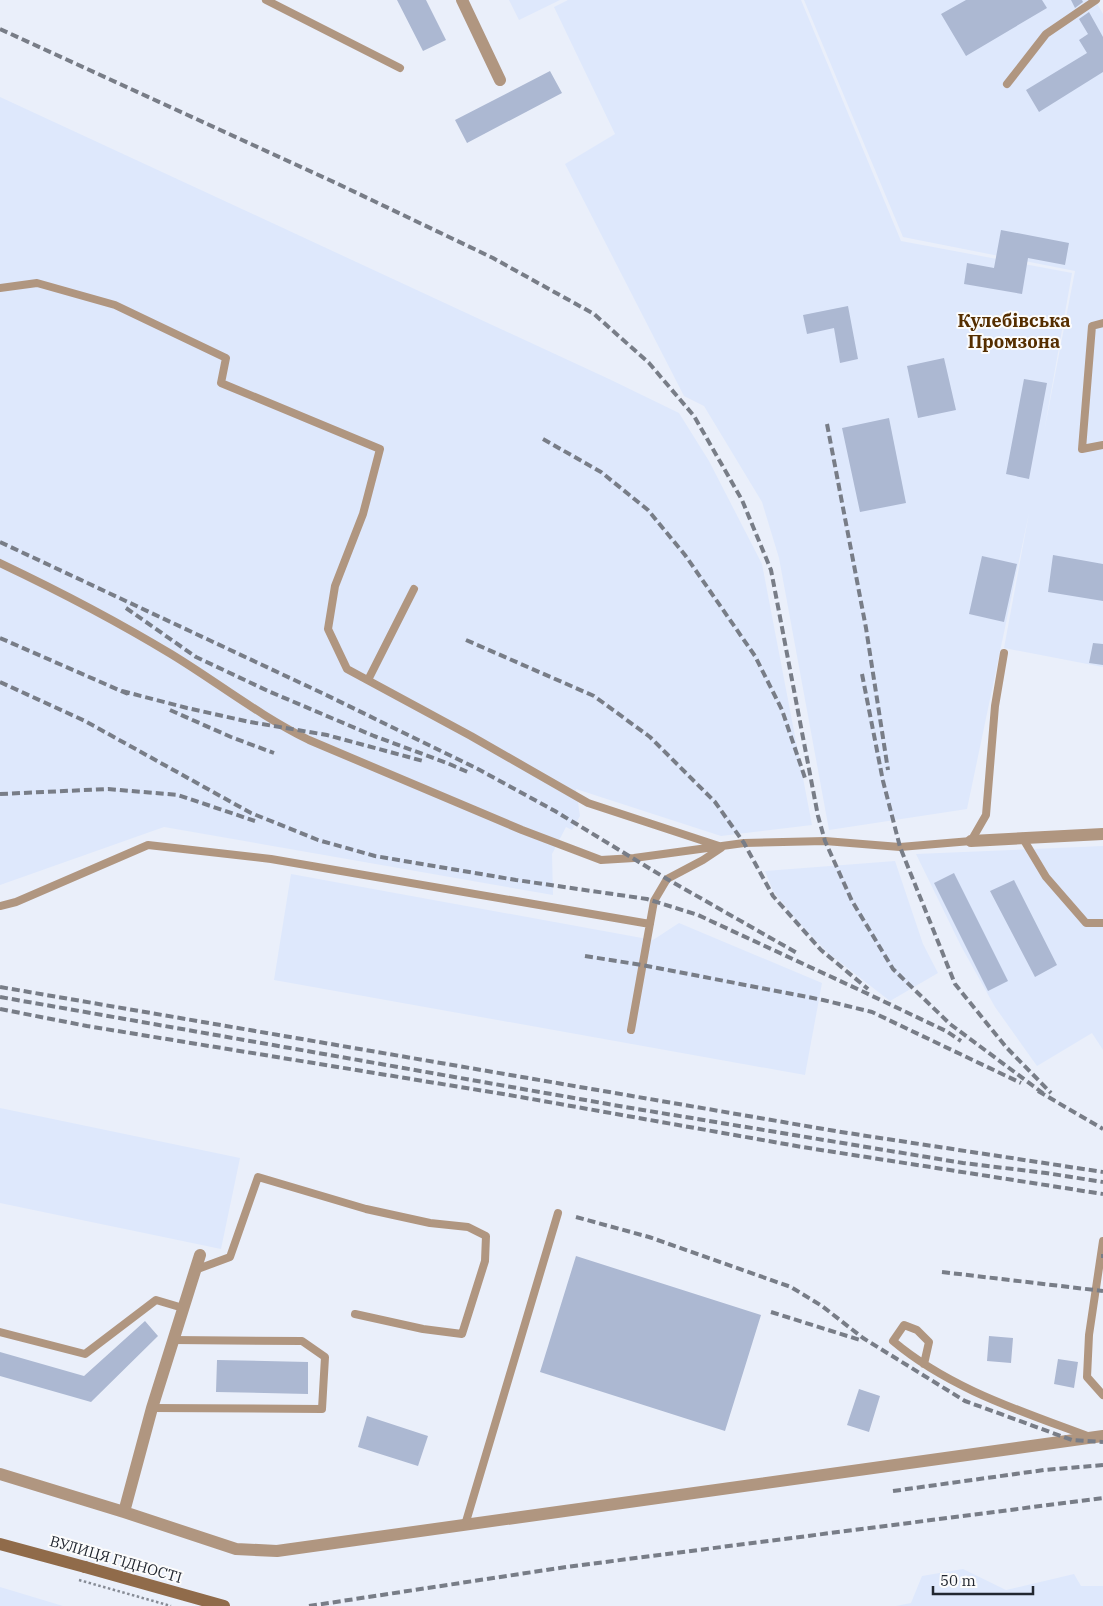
<svg xmlns="http://www.w3.org/2000/svg" width="1103" height="1606" viewBox="0 0 1103 1606" font-family="'IBM Plex Serif',serif">
	<rect width="100%" height="100%" fill="#eaeffa"/>
	<path fill="#dee8fc" d="M509 0H560L519 20Z
		M568 0H801L901 241 1072 273 1044 432 1075 271 903 237 804 0H1095L1103 14V667L1004 648 1029 513 967 809 829 830 779 558 762 502 704 406 684 396 565 164 615 134 554 7Z
		M0 97 609 379 679 413 709 461 762 564 812 825 721 836 576 789 580 816 572 830 566 827 552 854 553 895 164 827 0 885Z
		M1103 846V1050L1092 1033 1037 1066 995 1007 961 946 916 854Z
		M895 861 923 944 938 973 890 1001 828 953 799 923 773 891 765 871Z
		M291 874 653 940 679 923 822 983 805 1075 274 980Z
		M0 1108 240 1158 221 1249 0 1203Z
		M963 1569 1006 1590 1074 1574 1081 1586H1103V1606H896L911 1603 922 1576Z
		M0 1587 63 1606H0Z"/>
	<path fill="#acb8d2" d="M397 0H426L446 40 423 51Z
		M966 0H1042L1047 8 966 56 941 14Z
		M1071 0H1082L1083 2 1075 8Z
		M1089 12 1103 37V72L1039 112 1026 90 1087 53 1079 40 1088 34 1079 19Z
		M550 71 562 93 467 143 455 120Z
		M1001 230 1069 243 1065 265 1028 258 1022 294 964 284 967 263 994 268Z
		M848 306 858 359 840 363 834 328 807 334 803 315Z
		M944 358 956 410 918 418 907 366Z
		M1024 379 1047 383 1029 479 1006 474Z
		M889 418 906 503 860 512 842 428Z
		M1053 555 1103 564V601L1048 592Z
		M982 556 1017 564 1004 622 969 614Z
		M1093 643 1103 644V665L1089 663Z
		M954 873 1008 981 988 991 934 883Z
		M1014 880 1057 965 1035 977 990 891Z
		M576 1256 761 1315 725 1431 540 1372Z
		M145 1321 158 1336 91 1402 0 1376V1352L84 1376Z
		M989 1336 1013 1338 1011 1363 987 1361Z
		M1058 1359 1078 1362 1074 1388 1054 1384Z
		M217 1360 308 1362V1394L216 1392Z
		M859 1389 880 1396 869 1432 847 1425Z
		M367 1416 428 1436 418 1466 358 1447Z"/>
	<g fill="none" stroke-linecap="round" stroke-linejoin="round">
		<path stroke="#b09680" stroke-width="8" d="M266 0 400 68
			M1007 84 1046 34 1096 0
			M0 288 37 283 115 305 226 358 221 383 380 449 363 514 335 586 328 629 347 669 471 736 588 803 719 846
			M1103 323 1092 326 1082 449 1103 445
			M0 563C59 591 115 620 171 654 217 682 260 716 309 740L522 830 601 860 634 858 744 843 825 841 900 847 971 841 986 815 995 706 1004 653
			M368 680 414 589
			M1022 837 1046 877 1086 923H1103
			M0 906 16 902 148 845 271 859 650 924
			M631 1030 654 901 667 879 703 860 721 848
			M1103 1241 1089 1335 1087 1377 1103 1395
			M195 1270 230 1257 258 1177 366 1209 430 1223 468 1227 486 1236 485 1261 462 1334 423 1329 355 1314
			M0 1332 85 1354 156 1300 183 1308
			M924 1364 929 1342 917 1330 904 1325 893 1341C950 1389 1021 1411 1090 1437
			M152 1408 322 1409 325 1357 302 1341 173 1340
			M465 1525 558 1213"/>
		<path stroke="#b09680" stroke-width="12" d="M462 0 500 80
			M971 841 1103 834
			M0 1474 124 1512 236 1549 277 1551 1103 1436
			M124 1512 152 1408 200 1255"/>
		<path stroke="#906b4a" stroke-width="12" d="M0 1544 85 1567"/>
		<path stroke="#787d87" stroke-width="4" stroke-dasharray="8 4" stroke-linecap="butt" d="M0 29 336 183 493 258 594 314 649 363 694 416 742 500 771 570 818 816 825 841 852 901 893 969 950 1024 1044 1094
			M827 424 866 628 888 770
			M543 439 601 472 648 510 685 555 755 656 782 710 805 778
			M0 542 322 693 476 768 555 811 667 879 797 953
			M126 608 196 657 268 691 374 736 447 763 470 773
			M0 638 128 694
			M466 640 594 696 650 737 715 802 744 843 773 896 821 950 868 989
			M862 674 883 781 900 847 955 984 1006 1047 1051 1093
			M0 682 85 721 251 813 318 840 375 856 516 880 647 899 698 915 866 993 946 1031 961 1041
			M122 691 187 708 250 722 327 735 423 761
			M170 710 231 737 274 753
			M0 794 108 789 178 795 255 821
			M585 956 642 965 823 1000 872 1012 1021 1083
			M0 987 841 1132 1103 1172
			M0 997 625 1107 963 1163 1046 1173 1103 1182
			M0 1009 87 1026 509 1095 802 1147 1103 1194
			M1038 1091 1103 1129
			M576 1217 649 1237 791 1287 822 1306 863 1338 965 1401 1072 1440 1103 1442
			M1101 1256H1103
			M942 1272 1103 1291
			M771 1312 860 1340
			M893 1491 1044 1470 1103 1465
			M309 1606 566 1567 1103 1498"/>
		<path stroke="#868b95" stroke-width="2.5" stroke-dasharray="2.5 2.5" stroke-linecap="butt" d="M79 1580 171 1606"/>
		<path stroke="#906b4a" stroke-width="12" d="M85 1567 224 1606"/>
	</g>
	<g text-anchor="middle" dominant-baseline="central" stroke-width="4" stroke-linejoin="round" paint-order="stroke">
		<g font-size="15" fill="#222730" stroke="#fcfcfc">
			<text transform="translate(116 1559) rotate(16)">ВУЛИЦЯ ГІДНОСТІ</text>
		</g>
		<g font-size="18" font-weight="bold" fill="#552e00" stroke="#fcfcfc">
			<text x="1014" y="320">Кулебівська<tspan x="1014" dy="21">Промзона</tspan></text>
		</g>
	</g>
	<path d="M933 1586v8h100v-8" fill="none" stroke="#222730" stroke-width="2.5"/>
	<text x="940" y="1586" font-size="15" fill="#222730" stroke="#fcfcfc" stroke-width="4" paint-order="stroke">50 m</text>
</svg>
